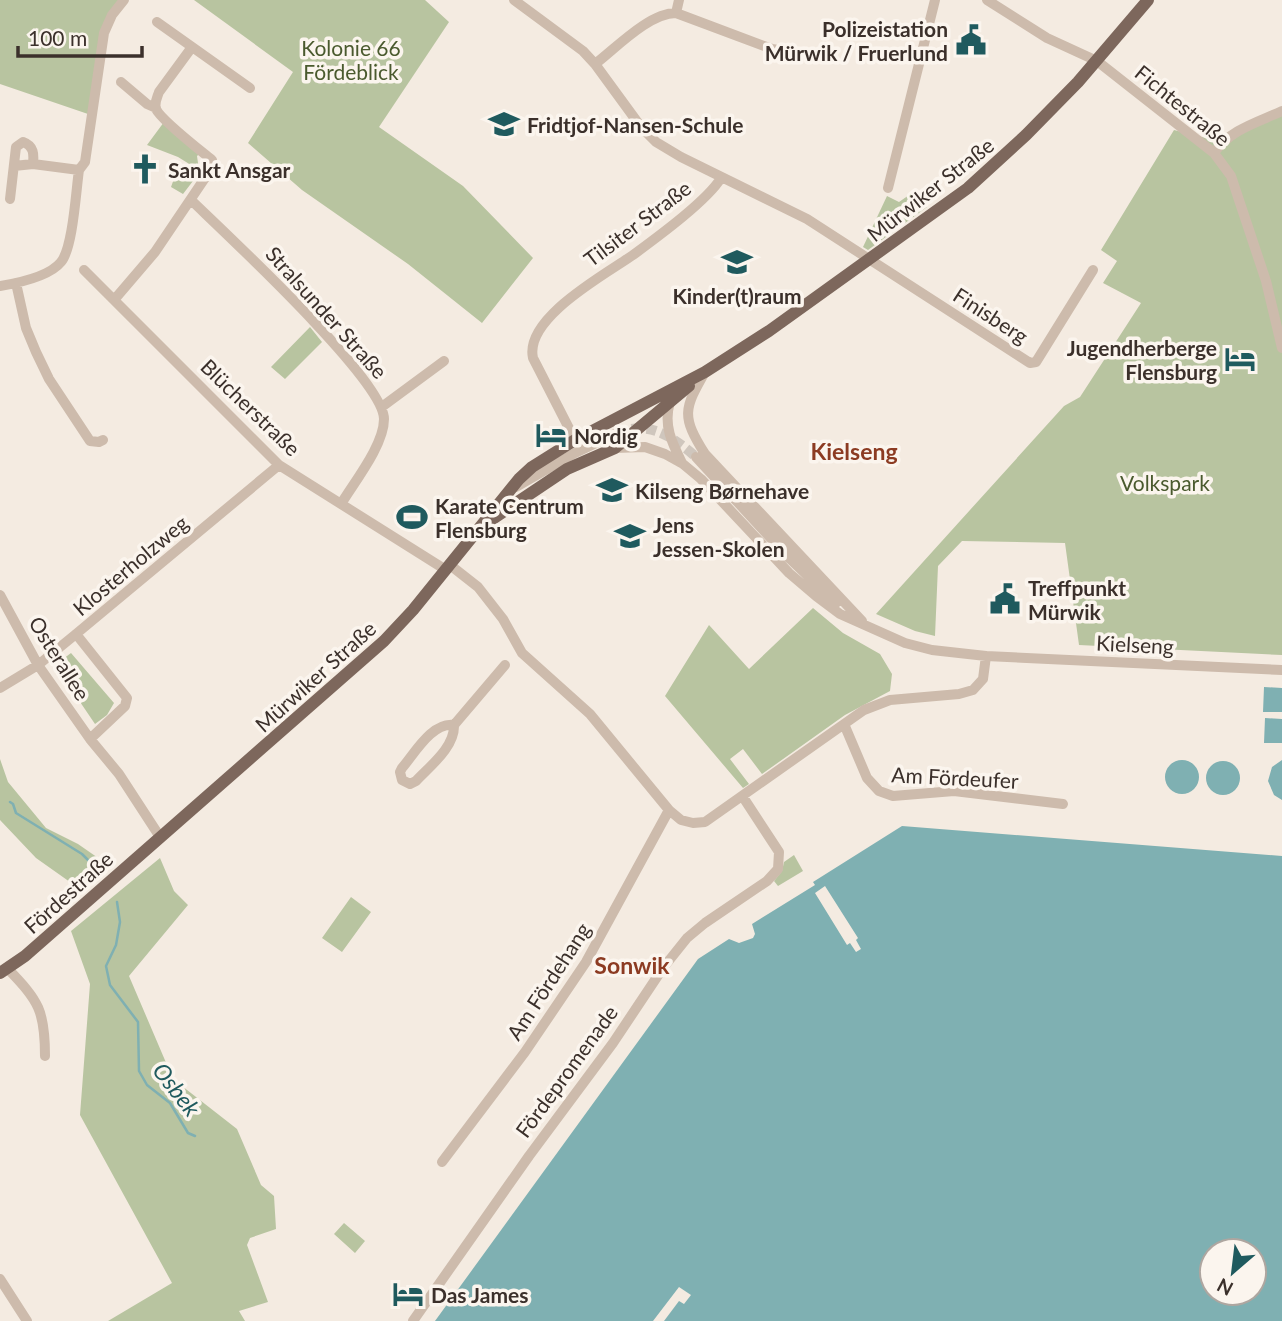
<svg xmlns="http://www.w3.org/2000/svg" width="1282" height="1321" viewBox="0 0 1282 1321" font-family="Lato,sans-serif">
	<rect width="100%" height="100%" fill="#f4ebe1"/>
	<path fill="#b8c4a0" d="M0 0H119L109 15 88 114 0 84Z
		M194 0H425L449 22 379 127 463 186 533 258 482 323 408 264 302 190 248 143 293 72Z
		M1282 111V655L1079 645 1065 543 962 541 938 566 935 636 915 631 876 614 1064 406 1080 397 1141 303 1103 283 1117 261 1101 250 1174 130 1210 139 1232 134Z
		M164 122 200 153 197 156 199 170 178 157 147 145Z
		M180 173 193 181 183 194 171 187 175 176Z
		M912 193 927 207 868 250 863 247 887 196 899 202Z
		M310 327 322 342 285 379 271 367Z
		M813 608 843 633 880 654 892 674 890 691 845 715 762 774 743 749 730 759 749 784 743 788 665 696 709 625 749 669Z
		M71 653 114 703 107 715 95 724 55 665Z
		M0 759 8 782 46 828 78 844 101 860 94 871 77 887 36 858 0 820Z
		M794 855 803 871 778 886 774 881 782 871 784 862Z
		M160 858 174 891 188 905 129 976 173 1079 237 1129 261 1185 274 1196 276 1229 250 1238 247 1245 268 1302 239 1311 245 1321H108L172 1283 80 1115 90 984 71 931Z
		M351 897 371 912 342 952 322 938Z
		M344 1223 365 1241 355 1253 334 1234Z"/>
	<path fill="#7fb0b2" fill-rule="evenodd" d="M1264 687 1282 688V712H1263Z
		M1265 718 1282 719V743H1264Z
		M1165 777a17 17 0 1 1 34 0a17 17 0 1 1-34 0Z
		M1282 760V800L1274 795 1268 781 1272 767Z
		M1206 778a17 17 0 1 1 34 0a17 17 0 1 1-34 0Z
		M902 826 1282 856V1321H664L679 1301 684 1304 691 1295 679 1287 653 1321H435L698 959 729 939 739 943 753 938 755 934 752 924 815 885 813 882ZM1212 1251H1254V1293H1212Z"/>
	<path fill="#f4ebe1" d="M825 886 858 938 856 940 861 949 856 952 850 943 847 945 815 893Z"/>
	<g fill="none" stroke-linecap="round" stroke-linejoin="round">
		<path stroke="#7fb0b2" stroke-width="2.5" d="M10 802 13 804 16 813 82 854 92 864
			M117 902 120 922 116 945 106 966 110 985 138 1022 139 1071 147 1085 170 1103 188 1133 195 1136"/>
		<path stroke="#cfc6bd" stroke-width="10" stroke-dasharray="10 5" stroke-linecap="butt" d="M617 433C649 420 672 436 696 457"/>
		<path stroke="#cdbbac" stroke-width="10" d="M514 0 583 51 595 64 641 127 656 142 681 157 807 219 1030 363 1036 362 1093 270
			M987 0 1047 38 1097 61 1214 153 1231 176 1266 281 1282 348
			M676 13 679 0
			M157 22 250 88
			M595 64C616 48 649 13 676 13L772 49 784 51
			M121 82 147 104 156 108
			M1214 153C1229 130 1258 122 1282 111
			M14 166 33 164 79 170
			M888 188 935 0
			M10 199 16 147 23 142C34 146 34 154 33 164
			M191 200C225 233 384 380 384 419 384 445 355 481 341 504
			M84 270 279 465 446 570
			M16 283 26 328 36 352 49 379 90 441 99 442 103 440
			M0 286C18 283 49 277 61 262 73 248 76 190 79 170L85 162 104 33 112 15 124 0
			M114 300 155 252 209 172 212 160C201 151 161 120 156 109 154 103 157 98 159 92L192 47
			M705 372C684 409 681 416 705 454L862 621
			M670 402C663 425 672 443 682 463
			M383 406 444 361
			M575 440 533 358C524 318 606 274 633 255 656 238 707 201 721 178
			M615 448 645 447 665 454 683 464 701 479 789 573 816 596 840 614 905 643 932 650 986 656 1282 670
			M696 457 790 559 836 603
			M516 487 575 453 617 433
			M450 565 478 587 503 619 522 653 590 714 669 810 681 820 693 823 705 822 864 710 890 700 959 694 973 690 983 679 986 656
			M0 595 38 665 90 739 119 774 160 837
			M76 634 127 698 125 706 90 739
			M0 688 38 665 76 634 279 465
			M844 724 867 778 879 791 893 796 954 791 1063 804
			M454 725C432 722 415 753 402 768L400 772 402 780 410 784 416 781C430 766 455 747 454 725L505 665
			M8 969C39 1001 45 1011 45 1056
			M442 1162 525 1052 586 962 669 810
			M0 1279 27 1321
			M413 1321 529 1156 613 1043 663 968 687 938 705 923 767 881 778 869 779 852 743 797"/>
		<path stroke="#7d675c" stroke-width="12" d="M491 520 567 469 615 448 689 386
			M0 973 25 956 384 641 413 610 519 479 532 467 575 440 705 372 769 331 968 188 1026 135 1078 82 1148 0"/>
	</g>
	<defs>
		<g id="civic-bare" transform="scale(2.415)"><path d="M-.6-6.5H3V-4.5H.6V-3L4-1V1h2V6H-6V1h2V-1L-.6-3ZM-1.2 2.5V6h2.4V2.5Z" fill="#1f5a5e" stroke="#fbf5ee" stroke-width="2.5" paint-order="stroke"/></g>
		<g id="school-bare" transform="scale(2.415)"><path d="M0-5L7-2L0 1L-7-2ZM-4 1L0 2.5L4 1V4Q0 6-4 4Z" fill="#1f5a5e" stroke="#fbf5ee" stroke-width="2.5" paint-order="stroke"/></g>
		<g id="church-bare" transform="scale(2.415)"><path d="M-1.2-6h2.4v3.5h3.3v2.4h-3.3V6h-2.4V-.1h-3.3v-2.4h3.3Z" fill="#1f5a5e" stroke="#fbf5ee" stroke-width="2.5" paint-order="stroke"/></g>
		<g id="hotel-bare" transform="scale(2.415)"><path d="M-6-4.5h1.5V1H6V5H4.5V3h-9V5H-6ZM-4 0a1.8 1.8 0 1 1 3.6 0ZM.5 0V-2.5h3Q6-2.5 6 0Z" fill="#1f5a5e" stroke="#fbf5ee" stroke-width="2.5" paint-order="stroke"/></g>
		<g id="stadium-bare" transform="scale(2.415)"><path d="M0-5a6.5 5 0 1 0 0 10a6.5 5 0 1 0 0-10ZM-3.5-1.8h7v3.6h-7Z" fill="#1f5a5e" stroke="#fbf5ee" stroke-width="2.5" paint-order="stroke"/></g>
	</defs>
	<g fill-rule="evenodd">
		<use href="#civic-bare" x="971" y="40"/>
		<use href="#school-bare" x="504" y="124"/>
		<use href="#church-bare" x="145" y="169"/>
		<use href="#school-bare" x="737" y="262"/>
		<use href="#hotel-bare" x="1240" y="359"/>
		<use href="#hotel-bare" x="551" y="435"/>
		<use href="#school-bare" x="612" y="490"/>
		<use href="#stadium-bare" x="412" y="517"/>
		<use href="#school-bare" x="630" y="536"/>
		<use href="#civic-bare" x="1005" y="599"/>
		<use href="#hotel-bare" x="408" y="1294"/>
	</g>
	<g text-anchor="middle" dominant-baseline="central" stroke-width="7" stroke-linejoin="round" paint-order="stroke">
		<g font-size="21" font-weight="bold" fill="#3b302b" stroke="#fbf5ee" text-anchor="start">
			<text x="948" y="28" text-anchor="end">Polizeistation<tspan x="948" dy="24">Mürwik / Fruerlund</tspan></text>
			<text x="527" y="124">Fridtjof-Nansen-Schule</text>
			<text x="168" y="169">Sankt Ansgar</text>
			<text x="737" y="295" text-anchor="middle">Kinder(t)raum</text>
			<text x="1217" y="347" text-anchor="end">Jugendherberge<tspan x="1217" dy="24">Flensburg</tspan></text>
			<text x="574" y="435">Nordig</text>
			<text x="635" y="490">Kilseng Børnehave</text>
			<text x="435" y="505">Karate Centrum<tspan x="435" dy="24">Flensburg</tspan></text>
			<text x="653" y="524">Jens<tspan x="653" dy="24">Jessen-Skolen</tspan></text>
			<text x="1028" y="587">Treffpunkt<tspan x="1028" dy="24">Mürwik</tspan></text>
			<text x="431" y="1294">Das James</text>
		</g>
		<g font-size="21" fill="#4a5a2e" stroke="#fbf5ee">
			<text x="351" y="47">Kolonie 66<tspan x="351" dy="24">Fördeblick</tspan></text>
			<text x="1165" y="482">Volkspark</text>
		</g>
		<g font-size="21" fill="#3b302b" stroke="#fbf5ee">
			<text transform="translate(1183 105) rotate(39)">Fichtestraße</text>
			<text transform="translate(930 189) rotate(-38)">Mürwiker Straße</text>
			<text transform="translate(637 223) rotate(-37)">Tilsiter Straße</text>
			<text transform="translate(327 312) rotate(48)">Stralsunder Straße</text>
			<text transform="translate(991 315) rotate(33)">Finisberg</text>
			<text transform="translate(251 407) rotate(44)">Blücherstraße</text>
			<text transform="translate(130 565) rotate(-40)">Klosterholzweg</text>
			<text transform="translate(1135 644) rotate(3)">Kielseng</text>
			<text transform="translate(60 658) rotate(58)">Osterallee</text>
			<text transform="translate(315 676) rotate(-42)">Mürwiker Straße</text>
			<text transform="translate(955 777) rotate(3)">Am Fördeufer</text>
			<text transform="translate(68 892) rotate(-42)">Fördestraße</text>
			<text transform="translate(548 981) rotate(-57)">Am Fördehang</text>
			<text transform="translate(566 1071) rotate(-54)">Fördepromenade</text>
		</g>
		<g font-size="23" font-weight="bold" fill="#8c3b22" stroke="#fbf5ee">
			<text x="854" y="451">Kielseng</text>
			<text x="632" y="965">Sonwik</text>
		</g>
		<g font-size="23" font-style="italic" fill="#1f5a5e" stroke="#fbf5ee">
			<text transform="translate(177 1089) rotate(52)">Osbek</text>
		</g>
	</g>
	<g transform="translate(1233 1272) rotate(208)"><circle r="33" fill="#fbf5ee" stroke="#aea6a0" stroke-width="2"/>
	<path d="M0-5L12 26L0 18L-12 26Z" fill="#1f5a5e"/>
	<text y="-10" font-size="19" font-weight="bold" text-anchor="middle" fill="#3b302b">N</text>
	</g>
	<path d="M18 46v10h124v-10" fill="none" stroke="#3b302b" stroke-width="3.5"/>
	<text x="28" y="46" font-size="21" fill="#3b302b" stroke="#fbf5ee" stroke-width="5" paint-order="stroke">100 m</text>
</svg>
